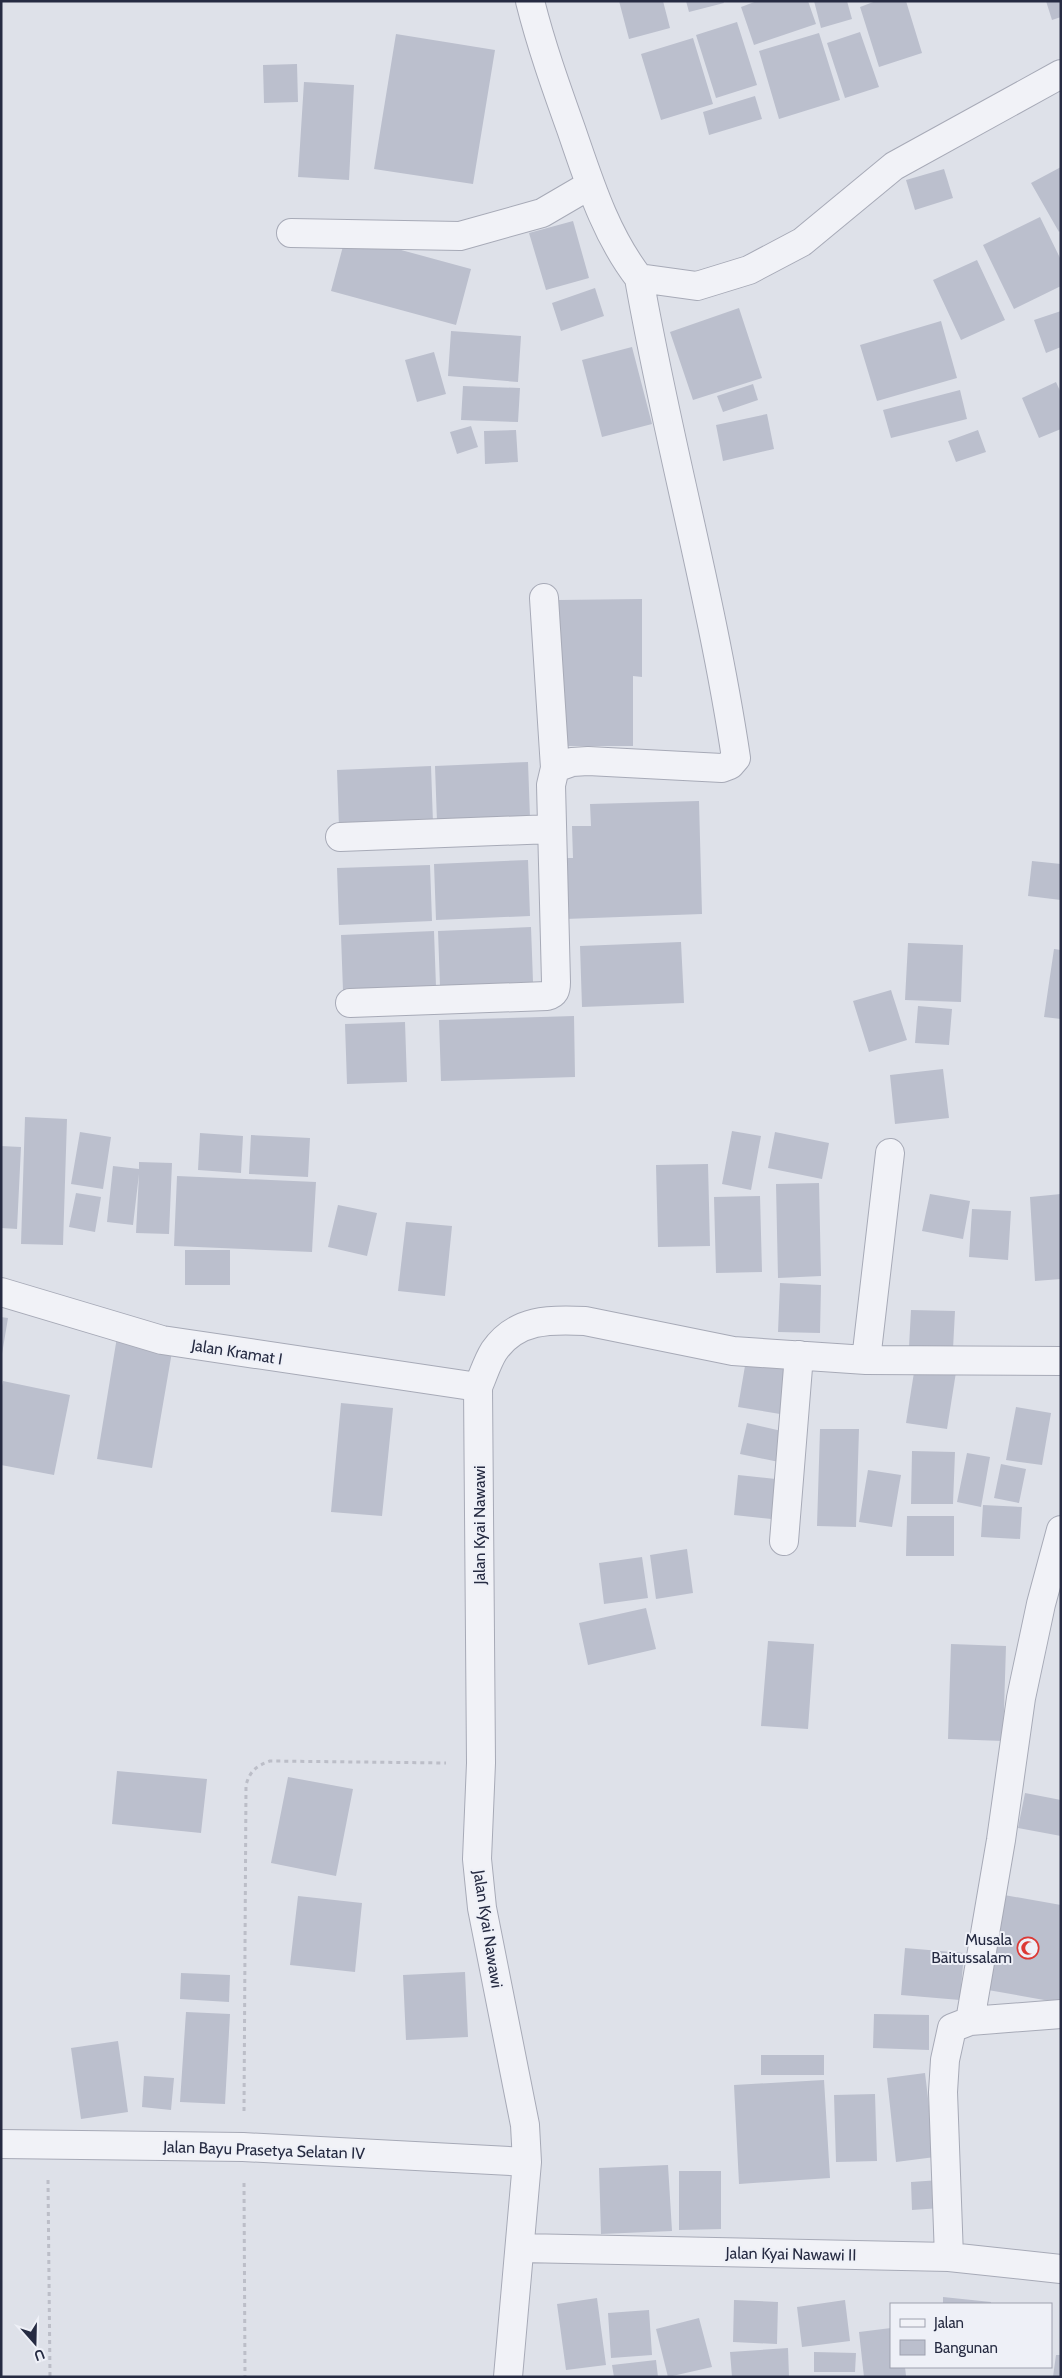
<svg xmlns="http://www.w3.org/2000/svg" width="1062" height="2378" viewBox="0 0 1062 2378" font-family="Cabin,sans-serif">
	<rect width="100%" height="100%" fill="#dee1e9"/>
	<path fill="#bbbfcd" d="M619 1H663L670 28 629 39Z
		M686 1H723L724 3 689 12Z
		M757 1H808L816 24 754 45 741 7Z
		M814 1H847L852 19 821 28Z
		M876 1H906L922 53 879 67 860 7Z
		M1046 1H1061V17L1052 20Z
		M737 22 757 85 716 98 696 35Z
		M860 32 879 87 845 98 827 43Z
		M819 33 840 100 779 119 759 51Z
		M396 34 495 50 473 184 374 169Z
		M693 38 713 104 661 120 641 54Z
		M297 64 298 102 264 103 263 65Z
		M304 82 354 85 349 180 298 177Z
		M755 96 762 119 709 135 703 112Z
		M1061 167V230L1059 232 1031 183Z
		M944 169 953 198 915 210 906 180Z
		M1040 217 1061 260V286L1014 309 983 245Z
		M573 221 589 278 546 290 529 233Z
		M346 235 471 269 456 325 331 291Z
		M977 260 1005 320 961 340 933 280Z
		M595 288 604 316 561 331 552 303Z
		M739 308 762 378 693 400 670 332Z
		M1061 311V347L1046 353 1034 320Z
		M941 321 957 378 877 401 860 345Z
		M451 331 521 336 518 382 448 376Z
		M632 347 652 424 602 437 582 360Z
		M434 352 446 394 417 402 405 360Z
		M1056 382 1061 393V429L1039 438 1022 398Z
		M753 384 758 400 723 412 717 396Z
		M463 386 520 388 518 422 461 420Z
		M960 390 967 419 891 438 883 410Z
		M767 414 774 449 723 461 716 425Z
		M471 426 478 447 457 454 450 432Z
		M516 430 518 462 485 464 484 431Z
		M978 430 986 452 956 462 948 441Z
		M642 599V677L633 676V746H560L559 600Z
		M528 762 530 818 437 822 435 766Z
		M431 766 433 823 339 827 337 770Z
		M699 801 702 914 565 919 564 858H573L572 826H591L590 804Z
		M528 860 530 916 436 920 434 864Z
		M1032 861 1061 864V900L1028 896Z
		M430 865 432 921 339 925 337 868Z
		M531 927 533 982 440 986 438 931Z
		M434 931 436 987 343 991 341 935Z
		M681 942 684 1003 582 1007 580 946Z
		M908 943 963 945 961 1002 905 1000Z
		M1054 949 1061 950V1019L1044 1017Z
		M891 990 907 1040 869 1052 853 1001Z
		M918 1006 952 1009 949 1045 915 1043Z
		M574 1016 575 1077 441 1081 439 1020Z
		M405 1022 407 1082 347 1084 345 1024Z
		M943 1069 949 1118 895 1124 890 1075Z
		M25 1117 67 1119 63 1245 21 1244Z
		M732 1131 761 1136 751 1190 722 1184Z
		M80 1132 111 1137 103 1189 71 1184Z
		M775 1132 829 1143 822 1179 768 1168Z
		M200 1133 243 1136 241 1173 198 1170Z
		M251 1135 310 1138 308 1177 249 1174Z
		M1 1146 21 1147 17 1229 1 1228Z
		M139 1162 172 1163 169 1234 136 1233 139 1174 133 1225 107 1222 113 1166 139 1169Z
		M708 1164 710 1246 658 1247 656 1165Z
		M177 1176 316 1182 312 1252 174 1246Z
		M819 1183 821 1276 778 1278 776 1184Z
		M76 1193 101 1197 95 1232 69 1227Z
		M930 1194 970 1201 963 1239 922 1231Z
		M1061 1194V1279L1035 1281 1030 1197Z
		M760 1196 762 1272 716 1273 714 1197Z
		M338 1205 377 1213 367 1256 328 1247Z
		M972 1209 1011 1211 1008 1260 969 1257Z
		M406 1222 452 1226 445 1296 398 1291Z
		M185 1250H230V1285H185Z
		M780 1283 821 1285 820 1333 778 1332Z
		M911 1310 955 1311 953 1349 909 1347Z
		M1 1317 8 1318 2 1354 1 1353Z
		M117 1337 173 1346 152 1468 97 1459Z
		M746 1360 795 1368 786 1415 738 1407Z
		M915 1366 956 1372 947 1429 906 1423Z
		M3 1381 70 1395 54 1475 1 1465V1391Z
		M341 1403 393 1408 382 1516 331 1512Z
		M1016 1407 1051 1413 1042 1465 1006 1460Z
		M747 1423 786 1432 779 1462 740 1454Z
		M820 1429H859L856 1527 817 1526Z
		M912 1451 955 1452 953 1504H911Z
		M967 1453 990 1457 981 1507 957 1502Z
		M1001 1464 1026 1469 1019 1503 994 1498Z
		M868 1470 901 1475 892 1527 859 1522Z
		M738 1475 785 1480 781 1520 734 1515Z
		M983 1505 1022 1507 1020 1539 981 1537Z
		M907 1516H954V1556H906Z
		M687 1549 693 1593 656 1599 650 1555Z
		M642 1557 648 1598 604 1604 599 1563Z
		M646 1608 656 1649 588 1665 579 1623Z
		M768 1641 814 1644 808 1729 761 1726Z
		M951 1644 1006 1646 1003 1741 948 1739Z
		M117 1771 207 1779 201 1833 112 1824Z
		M288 1777 353 1789 336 1876 271 1863Z
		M1025 1793 1061 1800V1836L1018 1828Z
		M1004 1895 1061 1905V2003L988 1990Z
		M298 1896 362 1903 355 1972 290 1965Z
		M905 1948 964 1953 960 2000 901 1995Z
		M465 1972 468 2037 406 2040 403 1975Z
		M181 1973 230 1975 229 2002 180 1999Z
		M186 2012 230 2014 225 2104 180 2102Z
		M874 2014 929 2015V2050L873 2048Z
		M118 2041 128 2112 81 2119 71 2048Z
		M761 2055H824V2075H761Z
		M925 2073 935 2157 896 2162 887 2078Z
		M144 2076 174 2078 171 2110 142 2107Z
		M824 2080 830 2178 739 2184 734 2085Z
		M875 2094 877 2161 836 2162 834 2095Z
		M668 2165 672 2231 601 2234 599 2168Z
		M679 2171H721V2229L679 2230Z
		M940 2180 941 2208 912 2210 911 2182Z
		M943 2297 991 2302V2304H943Z
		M597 2298 606 2365 566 2370 557 2304Z
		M734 2300 778 2302 777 2344 733 2342Z
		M845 2300 850 2341 802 2347 797 2307Z
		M649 2310 652 2355 611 2358 608 2313Z
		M699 2318 712 2367 668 2377 656 2329Z
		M891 2328V2367H905L906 2376 864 2377 859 2332Z
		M788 2348 789 2377H732L730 2352Z
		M814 2352 856 2353 855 2372H814Z
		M1056 2355H1061V2377H1053Z
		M656 2360 658 2377H614L612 2365Z"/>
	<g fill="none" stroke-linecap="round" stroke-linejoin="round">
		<g stroke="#a7aab7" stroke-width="30">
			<path id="minor" d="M530 1C541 45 556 87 571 129 589 181 605 234 639 278L697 286 749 270 802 242 894 166 1061 74
				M291 233 460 236 542 213 590 185
				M544 598 555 768
				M340 837 552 829
				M350 1003 547 996C555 994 556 990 556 982L551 785 555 768 572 762 588 761 722 768 730 765 736 758C712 597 667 439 639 278
				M1 1292 162 1340 478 1387
				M866 1360 890 1153
				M784 1541 799 1355
				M970 2021 1001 1840 1021 1698 1041 1604 1061 1530
				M1 2144 243 2147 527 2162
				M521 2248 949 2257 1061 2269
				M949 2257 943 2092 945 2060 952 2028 970 2021 1061 2014
				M508 2377 527 2162 525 2125 482 1908 477 1859 481 1763 478 1387C483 1376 487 1362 494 1351 516 1319 550 1319 585 1321L733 1351 866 1360 1061 1361"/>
		</g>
		<path stroke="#bcbec8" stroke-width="3" stroke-dasharray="4 4" stroke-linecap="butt" d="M244 2111 246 1785C250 1771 256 1766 270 1761L446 1763
			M48 2180 50 2377
			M244 2183 245 2377"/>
		<use href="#minor" stroke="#f1f2f7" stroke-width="28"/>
	</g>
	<defs>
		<g id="mosque-ring" transform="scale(1.125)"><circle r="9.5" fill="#eef0f7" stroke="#dc3935" stroke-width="1.5"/><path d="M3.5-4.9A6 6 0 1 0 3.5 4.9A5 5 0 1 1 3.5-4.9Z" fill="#dc3935"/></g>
	</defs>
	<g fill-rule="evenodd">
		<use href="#mosque-ring" x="1028" y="1948"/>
	</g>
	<g text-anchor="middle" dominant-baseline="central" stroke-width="4" stroke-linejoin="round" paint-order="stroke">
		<g font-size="16" fill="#262b42" stroke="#eef0f7">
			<text transform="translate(237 1352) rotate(9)">Jalan Kramat I</text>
			<text transform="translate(479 1525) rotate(-90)">Jalan Kyai Nawawi</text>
			<text transform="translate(488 1929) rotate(81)">Jalan Kyai Nawawi</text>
			<text transform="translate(264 2150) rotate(2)">Jalan Bayu Prasetya Selatan IV</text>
			<text transform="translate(791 2254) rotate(1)">Jalan Kyai Nawawi II</text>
		</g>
		<g font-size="16" fill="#262b42" stroke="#eef0f7" text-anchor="end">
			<text x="1012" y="1939">Musala<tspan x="1012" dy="18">Baitussalam</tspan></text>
		</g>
	</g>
	<rect width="1062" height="2378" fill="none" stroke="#262b42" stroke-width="5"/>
	<rect x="890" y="2303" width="162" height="65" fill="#eef0f7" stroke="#9ea1af"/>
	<rect x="900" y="2319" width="25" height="8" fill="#f1f2f7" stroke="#9ea1af"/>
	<text x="934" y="2328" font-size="15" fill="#262b42">Jalan</text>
	<rect x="900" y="2340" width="25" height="15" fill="#bbbfcd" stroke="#9ea1af"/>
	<text x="934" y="2353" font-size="15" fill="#262b42">Bangunan</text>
	<g transform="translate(35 2343) rotate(160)" stroke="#eef0f7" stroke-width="4" paint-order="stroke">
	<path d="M0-4L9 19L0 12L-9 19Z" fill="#262b42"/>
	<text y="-8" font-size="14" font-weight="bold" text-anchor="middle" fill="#262b42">U</text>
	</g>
</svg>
